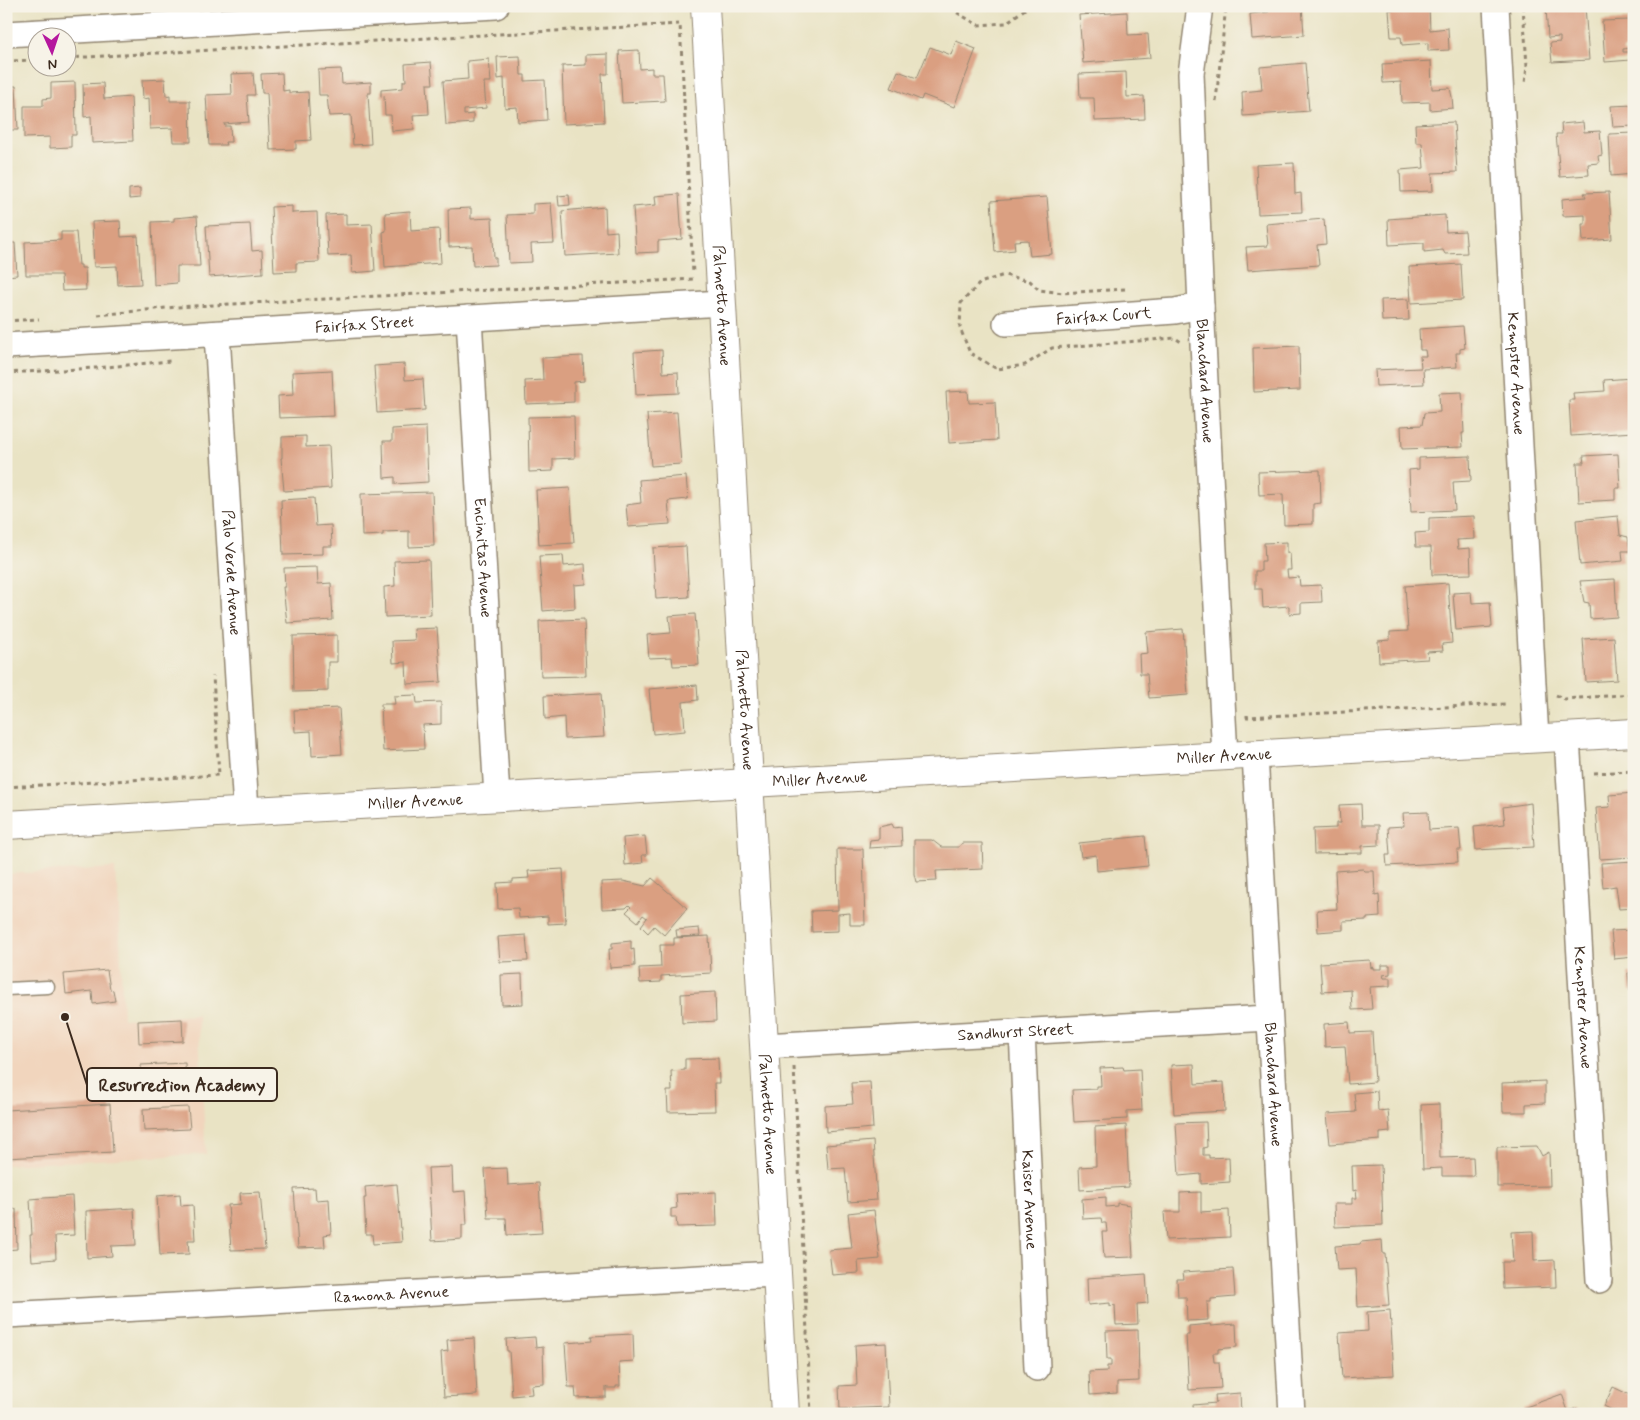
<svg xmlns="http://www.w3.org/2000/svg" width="1640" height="1420" viewBox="0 0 1640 1420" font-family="Mynerve,sans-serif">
	<rect width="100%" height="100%" fill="#f7f3e8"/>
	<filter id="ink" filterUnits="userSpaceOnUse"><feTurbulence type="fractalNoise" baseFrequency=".02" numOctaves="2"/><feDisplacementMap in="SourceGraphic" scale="10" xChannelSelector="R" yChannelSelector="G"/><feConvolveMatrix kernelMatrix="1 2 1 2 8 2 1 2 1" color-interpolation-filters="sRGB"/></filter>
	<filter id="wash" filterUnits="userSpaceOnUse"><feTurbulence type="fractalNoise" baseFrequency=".0096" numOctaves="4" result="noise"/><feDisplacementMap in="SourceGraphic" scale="20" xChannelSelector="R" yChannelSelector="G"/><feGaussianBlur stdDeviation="1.12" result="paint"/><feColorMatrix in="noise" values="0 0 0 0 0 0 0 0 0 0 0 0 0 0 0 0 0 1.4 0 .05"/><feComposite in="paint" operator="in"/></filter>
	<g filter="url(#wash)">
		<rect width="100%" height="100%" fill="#e9e3c4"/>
		<path fill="#f1d5bd" d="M115 868 116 886H118L123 1019 198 1015 206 1154 6 1165V874Z"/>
		<g id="blocks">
			<path fill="#da9f81" d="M1268 6H1302L1304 35 1252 39 1250 14 1269 12Z
				M1399 6H1429L1430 30 1448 28 1449 50 1428 51V43L1402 45 1401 37H1391L1389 10 1399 9Z
				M1572 6H1585L1589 60 1552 62 1550 43 1560 42V37L1548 38 1546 8Z
				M1629 6H1634V48L1623 49V52H1631V60L1605 62 1602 21 1629 20Z
				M1127 12 1128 35 1148 34 1150 58 1083 63 1079 15Z
				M956 41 976 49 954 107 923 95 921 100 891 88 898 71 917 78 930 47 951 55Z
				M639 50 640 69 652 68V74H663L665 101 622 103 619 51Z
				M608 54V74H602L604 122 564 124 562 66 586 65V55Z
				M520 56 521 75H525V81L545 80 547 120 518 122 517 107 505 108 504 78 498 79 497 57Z
				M489 59 491 82H484L486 108 464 110V115L473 114V123L446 125 443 81 468 79 467 61Z
				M1431 61 1432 89 1450 88 1452 97 1453 108 1430 110V102L1402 103 1401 82 1383 83 1382 64Z
				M431 62 433 84H427L429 114 413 115 414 129 392 131 391 115H385L384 96 381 97V90L403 88V81H406L405 64Z
				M1305 63 1309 111 1243 116 1242 92 1262 90 1260 67Z
				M341 69 342 84 371 82V93H368L371 144 353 145 351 115 329 116 327 95H319L318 70Z
				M1126 72 1127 97 1144 96 1145 119 1095 121 1094 98H1080L1079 74Z
				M253 73 255 95H247L249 122 224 124 225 126H230L231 142H225L226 145H209L206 95 232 94 231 74Z
				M282 73 283 91 289 90V93L308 92 311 140 296 141V149L270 150 267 93H262L261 74Z
				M165 79 166 96 170 95V101H190L191 142H173L172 128 150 129 149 98 143 99 142 80Z
				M75 82 76 135H71V147L50 148V137L24 138V106H43V99L51 98V83Z
				M103 83 104 99 131 97 133 141 92 143 91 116 84 117 83 84Z
				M6 86H16L18 130H9V139H6Z
				M1634 105V126L1613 127 1611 106Z
				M1454 122 1457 172 1432 173 1433 191 1401 192 1400 170 1424 168 1422 143H1416L1415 124Z
				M1583 122 1584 132 1600 131 1602 155 1598 156 1599 163 1588 164 1589 175 1560 177 1556 134H1562L1561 124Z
				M1634 133V174L1611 176 1609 134Z
				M1294 163 1295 194 1301 193 1302 212 1258 214 1256 165Z
				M140 188V198L129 199V189Z
				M1609 192 1612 239 1583 241 1582 224H1585V215L1563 216 1562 199 1586 197 1584 193Z
				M679 194 682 239 658 241V252L636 253 633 207 656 205 655 196Z
				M569 195 570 205 559 206 558 196Z
				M1047 197 1052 254 1030 256 1028 240 1014 241 1015 250 995 252 991 201Z
				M551 203 554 243 531 244 532 262 509 263 507 215 533 214V204Z
				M292 206V213L317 212 319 262 296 263V271L274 272 271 207Z
				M605 207 606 232 617 231 618 253 565 256 562 211Z
				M471 208V219L492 218 494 258H496V265L473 266 472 246 449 247 448 209Z
				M410 211 411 231 439 229 441 263 385 267 383 232 386 231 385 213Z
				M346 214V225L372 224 375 271 352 273 351 255 328 256 326 215Z
				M1445 215 1446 232 1465 231 1467 253 1445 254 1443 250 1424 252V243L1389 245 1388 219Z
				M197 216 200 266H177V283L154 285 152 222 174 221V218Z
				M1324 219 1326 244 1317 245 1319 265 1248 270 1246 247 1268 246 1266 224Z
				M120 221 121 237 138 236 141 284 118 285 117 266 94 267 92 222Z
				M250 224 252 251 262 250 263 273 209 277 206 226Z
				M61 232H76L79 265H81V268H85L86 290 62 291 61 275H26L25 242 61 240Z
				M6 243H15L17 275 6 276Z
				M1461 264 1463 300 1411 303 1409 267Z
				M1408 299 1409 320 1382 321 1381 300Z
				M1463 326 1465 348 1460 349V353H1456L1457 367 1423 369 1424 384 1376 386 1375 370 1421 368 1420 356H1426L1425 350H1420L1419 329Z
				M1299 346 1300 390 1254 392 1253 348Z
				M662 350 663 373 678 372 679 393 636 395 634 352Z
				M583 356 584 381 574 382V402L526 404 525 381 543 380 542 358Z
				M404 364 405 380 423 379 425 410 377 413 374 366Z
				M332 370 334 416 279 418 278 396 293 395 292 372Z
				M1632 378 1634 432 1571 436 1569 400H1574L1573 393 1605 391 1604 380Z
				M968 391 969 403 995 402 997 440 949 443 946 392Z
				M1462 392 1464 433H1462L1463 447 1402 449 1401 426 1422 425 1424 413 1440 412 1439 393Z
				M677 412 681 464 651 466 647 414Z
				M574 416 575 458 553 459V471L529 472 528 417Z
				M426 427 428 482 395 484V477L384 478 383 441H392V429Z
				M306 436V447L329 446 331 488 284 491 281 458H282V437Z
				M1618 454 1620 488H1615V500L1579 502 1577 463H1584L1583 456Z
				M1470 456 1471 481 1453 482 1455 510 1411 512 1409 470 1419 469V458Z
				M1320 470 1321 503 1313 504V524L1284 525 1283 494 1259 495 1258 472Z
				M686 476 688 499 668 501 670 524 628 527 626 505 641 503 639 480Z
				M570 488 574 543 539 545 536 490Z
				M432 492 434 546 409 547V531L383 532V535L362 536 361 494Z
				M314 498 316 526 331 525 332 546H323V554L283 555 281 500Z
				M1474 516 1475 539 1457 540 1458 549 1470 548 1471 574 1432 575 1431 547H1416L1415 533 1429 532V518Z
				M1618 516 1620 535 1628 537 1630 551H1622L1623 561 1580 565 1576 520Z
				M1287 542V553H1290L1291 570H1287L1288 578 1299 577 1300 586 1321 585 1322 602 1301 603V613L1289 614V606L1263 608 1262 589H1255V571H1261V561H1265L1264 543Z
				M686 546 689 597 656 599 653 548Z
				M563 555 564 566 585 564 586 584 574 585 575 608 543 611 539 556Z
				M429 560 431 615 385 617 384 587 395 586 394 561Z
				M317 567 318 584 331 583 333 620 287 623 283 587H285L284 568Z
				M1615 579 1617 617 1590 619 1589 603 1584 602 1580 581Z
				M1448 583 1452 643 1442 644 1443 651 1427 652 1428 659 1379 662 1378 641 1390 640V632L1408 631 1405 586Z
				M1471 592 1472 603 1490 602 1492 627 1456 630 1453 593Z
				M695 614 699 665 673 666 672 657 649 658 647 635 671 633 669 616Z
				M584 619 586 676 541 677 539 621Z
				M437 628 441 682 407 684 406 662 393 663 392 641 415 640 414 629Z
				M1183 629 1188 695 1149 698 1147 674H1140L1139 654 1148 653 1146 632Z
				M337 635V662H328V691L294 692 293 636Z
				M1614 637 1617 680 1586 682 1583 639Z
				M697 685 698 700 683 702 685 731 653 734 649 689Z
				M601 693 604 737 565 739 564 717 545 719 544 696Z
				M416 695 417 703 441 702V724L423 725 424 749 383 751 381 704H395L394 696Z
				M339 708 342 754 312 756 311 731 295 732 294 710Z
				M1634 793V857L1600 859 1596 808 1610 807 1609 795Z
				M1531 803 1534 847 1476 850 1474 827 1505 824 1503 807Z
				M1361 804 1362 825H1379V845L1362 846V853L1314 854 1313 829 1336 828V823H1340L1339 805Z
				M1428 812 1429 830 1459 828 1461 850H1457L1458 862 1387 866 1386 855H1390L1388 827 1404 826 1403 813Z
				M892 824 894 828 901 827 902 846 869 848 870 840 879 839V827Z
				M645 836 647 855H642L643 863 625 865 623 838Z
				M1145 836 1148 866 1097 871 1096 855 1081 857 1079 843Z
				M914 840H932L941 847H959L962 843H982L983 869 936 871 937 881 916 882 914 874Z
				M837 849H863L865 925H850V913L838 914V931L812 932 811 911 838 910Z
				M1634 861V908L1619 909 1616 886 1603 888 1601 863Z
				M563 869 566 923 548 924V916L519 918 518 908 498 909 497 883 513 882V879L529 878 528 871Z
				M1363 869 1365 871H1374L1375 895 1379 894 1380 917 1367 918V920L1343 921V930L1318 932 1317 910 1337 909 1335 871Z
				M652 878 687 908 664 935 654 926 648 933 641 926 647 918 643 915 638 922 626 912 631 907 629 905 626 908 602 909 601 882 623 881 645 886Z
				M699 928 700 936 677 937 676 930Z
				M1634 930V957L1614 959 1611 931Z
				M526 935 528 961 500 962 498 937Z
				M709 936 711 973 661 976V982L640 983 639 968 661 967 660 945H674V938Z
				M631 941V950L634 949 635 966 610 968 609 949H612V943Z
				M1370 960 1371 968 1373 967V969H1382V965H1390V974L1383 975 1384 978H1390V986L1370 987 1372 1009 1352 1010 1351 990 1322 992 1320 963Z
				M107 970 110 989 113 990 115 1001 93 1004 92 991 66 994 64 974Z
				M1628 973H1634V990L1630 991Z
				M522 974 523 1004 502 1005 501 975Z
				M715 992 716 1021 682 1023 681 994Z
				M182 1019 183 1041 139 1043 138 1021Z
				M1349 1022 1350 1033 1372 1032 1375 1082 1348 1084 1345 1046 1325 1047 1324 1024Z
				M718 1058 719 1083H714L715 1111 668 1112 667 1091H672L671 1071 685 1070V1059Z
				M185 1063 186 1086 142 1088 141 1065Z
				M1194 1064 1195 1084 1224 1082 1225 1111 1174 1114 1171 1065Z
				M1123 1067 1124 1070 1140 1069 1142 1110 1127 1111V1119L1074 1122 1072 1090 1097 1089V1086H1101L1100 1068Z
				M1545 1081V1103L1526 1104V1112H1503L1502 1083Z
				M870 1082 873 1128 826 1132 825 1106 853 1104 851 1083Z
				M1630 1089H1634V1123H1632Z
				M1377 1091 1378 1111 1388 1110 1390 1132 1380 1133V1140L1330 1144 1327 1114 1356 1112 1354 1093Z
				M110 1104 113 1152 7 1158 6 1110Z
				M1439 1104 1440 1158 1473 1157 1474 1176H1442V1168L1423 1169 1421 1105Z
				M188 1107 190 1129 144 1131 143 1109Z
				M1206 1122 1207 1147 1203 1148V1155H1209V1158L1229 1157 1230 1182 1201 1184V1174L1179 1176 1176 1123Z
				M1126 1125 1129 1187 1080 1190 1079 1167 1096 1166 1095 1127Z
				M873 1141 877 1200 848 1202 845 1168 828 1169 826 1145Z
				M1537 1146 1542 1156 1549 1152 1550 1186 1497 1187V1147Z
				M1381 1165 1383 1225 1335 1227 1334 1204H1352V1198H1357L1356 1190 1353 1191 1352 1166Z
				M452 1167 453 1192 465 1191 467 1225H462V1239L432 1241 428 1168Z
				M507 1168 508 1185 539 1183 542 1233 507 1235 506 1218H488L485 1169Z
				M397 1184 402 1242 373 1244 372 1234H366L364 1198H366L365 1187Z
				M315 1188 316 1200 329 1199 331 1234 324 1235 325 1247 298 1248 294 1189Z
				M260 1192 265 1249 231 1250 228 1205 241 1204 240 1193Z
				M716 1192 717 1226 677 1227 676 1217H671V1209L677 1208 676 1194Z
				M1201 1192V1212L1229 1210 1230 1237 1166 1240 1164 1212H1180V1193Z
				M180 1194 181 1206 193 1205 195 1240H188L189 1254 160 1255 157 1196Z
				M72 1196 74 1235 55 1236 56 1259 32 1261 30 1235H32L30 1199Z
				M1106 1197V1207L1117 1206V1203L1130 1205 1133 1257 1104 1258 1102 1232H1107L1106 1223H1102L1101 1218 1083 1219 1082 1199Z
				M134 1208 136 1245 111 1246 112 1256 87 1258 86 1211Z
				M16 1209 17 1249 6 1250V1210Z
				M874 1210 880 1259 858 1261 859 1273 832 1275 829 1250 852 1248 848 1213Z
				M1533 1231 1534 1261 1555 1260 1556 1287 1503 1289 1502 1262H1513L1511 1232Z
				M1382 1240 1383 1254H1385L1389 1305 1358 1307 1356 1269 1337 1270 1335 1246 1360 1244 1361 1242Z
				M1233 1269 1235 1297 1211 1299V1302H1207L1208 1320 1187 1321 1186 1297H1178L1177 1279H1184L1183 1272Z
				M1146 1274 1148 1303 1137 1304 1138 1324 1116 1325 1115 1305 1110 1306V1303L1088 1305 1087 1278Z
				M1390 1310 1394 1375 1342 1378 1339 1333 1368 1331 1367 1312Z
				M1210 1324 1211 1326 1236 1324 1237 1347 1218 1349V1353H1213L1214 1362H1219L1221 1388 1189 1390 1186 1335H1189V1326Z
				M1138 1330 1139 1381 1117 1382V1393L1090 1395 1089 1372 1107 1371V1366H1111V1359H1107L1106 1331Z
				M633 1334 634 1361 619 1362 620 1386H616V1388H607L606 1387V1397L576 1398 575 1387H568L565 1343 592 1341 591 1336Z
				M535 1337 536 1348 543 1347 544 1384 531 1385 532 1394 512 1396 509 1351H507L506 1339Z
				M474 1338 477 1395 444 1397 441 1352 448 1351 447 1340Z
				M886 1343 889 1407 840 1409 839 1386 857 1385 855 1345Z
				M1613 1387 1634 1397V1414H1615L1616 1412 1604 1406Z
				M1240 1393 1241 1414H1194L1193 1405 1216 1403 1215 1395Z
				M1562 1394 1568 1411 1577 1408 1579 1414H1525L1523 1408Z"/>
		</g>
	</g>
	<g filter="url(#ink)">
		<use href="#blocks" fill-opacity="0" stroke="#928671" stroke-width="1"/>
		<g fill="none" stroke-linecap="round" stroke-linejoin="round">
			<g stroke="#928671" stroke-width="15">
				<path id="lane" d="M6 989 48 987"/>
			</g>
			<g stroke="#928671" stroke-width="28">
				<g id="street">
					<path id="s1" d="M1200 6 1191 74 1201 306 1225 756"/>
					<path id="s2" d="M1496 6 1536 739"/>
					<path d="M6 34 496 6"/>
					<path id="s3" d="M469 318 497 797"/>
					<path id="s4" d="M1006 323 1175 311 1201 306"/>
					<path id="s5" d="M217 334 246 811"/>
					<path id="s6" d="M6 346 722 303"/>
					<path id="s7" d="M1567 737 1599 1280"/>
					<path id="s8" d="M1255 755 1292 1414"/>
					<path id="s9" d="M1022 1031 1037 1368"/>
					<path id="s10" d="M764 1046 1269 1018"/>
					<path id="s11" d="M6 1315 776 1274"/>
				</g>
			</g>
			<g stroke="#928671" stroke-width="30">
				<g id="secondary">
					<path id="s12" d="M705 6 785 1414"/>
					<path id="s13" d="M6 825 1634 733"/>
				</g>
			</g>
			<path stroke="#928671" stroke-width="3" stroke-dasharray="4 4" stroke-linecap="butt" d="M953 6 956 12 978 25 1006 23 1029 6
				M1523 6 1527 66 1525 83
				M68 58 680 24 693 274
				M6 61 38 60
				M1216 101 1226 6
				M1125 289 1063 293 1039 290 1030 281 1004 275 980 283 961 303 960 328 970 353 997 369 1025 365 1052 348 1175 338 1181 342
				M98 315 176 307 694 279
				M6 321 39 319
				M6 373 96 368 170 361
				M1556 695 1565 699 1634 694
				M1247 715V717L1505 704
				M1594 773 1634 771
				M6 787 219 775 213 676
				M794 1067 811 1414"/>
			<use href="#lane" stroke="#fff" stroke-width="12"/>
			<use href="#street" stroke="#fff" stroke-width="25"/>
			<use href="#secondary" stroke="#fff" stroke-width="28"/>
		</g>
	</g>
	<g text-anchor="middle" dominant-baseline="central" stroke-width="4" stroke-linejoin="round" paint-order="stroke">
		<g font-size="16" fill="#3b2a1e" stroke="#f7f3e8">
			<text stroke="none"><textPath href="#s12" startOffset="300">Palmetto Avenue</textPath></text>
			<text stroke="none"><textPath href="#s4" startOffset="98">Fairfax Court</textPath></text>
			<text stroke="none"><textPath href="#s6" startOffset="359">Fairfax Street</textPath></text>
			<text stroke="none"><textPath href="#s2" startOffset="368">Kempster Avenue</textPath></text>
			<text stroke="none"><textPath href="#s1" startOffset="376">Blanchard Avenue</textPath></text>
			<text stroke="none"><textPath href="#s3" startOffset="240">Encinitas Avenue</textPath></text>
			<text stroke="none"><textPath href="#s5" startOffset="239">Palo Verde Avenue</textPath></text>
			<text stroke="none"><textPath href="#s12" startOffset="705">Palmetto Avenue</textPath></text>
			<text stroke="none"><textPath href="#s13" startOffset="1220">Miller Avenue</textPath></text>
			<text stroke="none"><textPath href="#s13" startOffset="815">Miller Avenue</textPath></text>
			<text stroke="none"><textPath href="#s13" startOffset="410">Miller Avenue</textPath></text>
			<text stroke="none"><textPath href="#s7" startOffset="271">Kempster Avenue</textPath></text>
			<text stroke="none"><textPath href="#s10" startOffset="252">Sandhurst Street</textPath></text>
			<text stroke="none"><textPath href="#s8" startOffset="330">Blanchard Avenue</textPath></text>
			<text stroke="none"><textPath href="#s12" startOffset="1110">Palmetto Avenue</textPath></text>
			<text stroke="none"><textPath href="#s9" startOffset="169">Kaiser Avenue</textPath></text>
			<text stroke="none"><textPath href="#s11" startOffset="386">Ramona Avenue</textPath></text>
		</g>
	</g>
	<path fill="none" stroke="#3b2a1e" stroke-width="2" d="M65 1017L87 1085"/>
	<circle fill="#3b2a1e" stroke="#f7f3e8" stroke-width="2" cx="65" cy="1017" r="5"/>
	<rect fill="#f7f3e8" stroke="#3b2a1e" stroke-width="2" x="87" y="1068" width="190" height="33" rx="5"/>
	<g font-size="18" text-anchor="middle" font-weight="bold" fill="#3b2a1e">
		<text x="182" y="1091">Resurrection Academy</text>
	</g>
	<rect width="1640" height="1420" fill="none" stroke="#f7f3e8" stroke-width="25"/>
	<g transform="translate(52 52) rotate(177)"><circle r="24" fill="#f7f3e8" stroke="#aca397"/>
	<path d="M0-4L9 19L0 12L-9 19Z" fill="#b5179e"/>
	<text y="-8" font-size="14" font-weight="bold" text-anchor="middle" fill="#3b2a1e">N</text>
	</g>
</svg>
